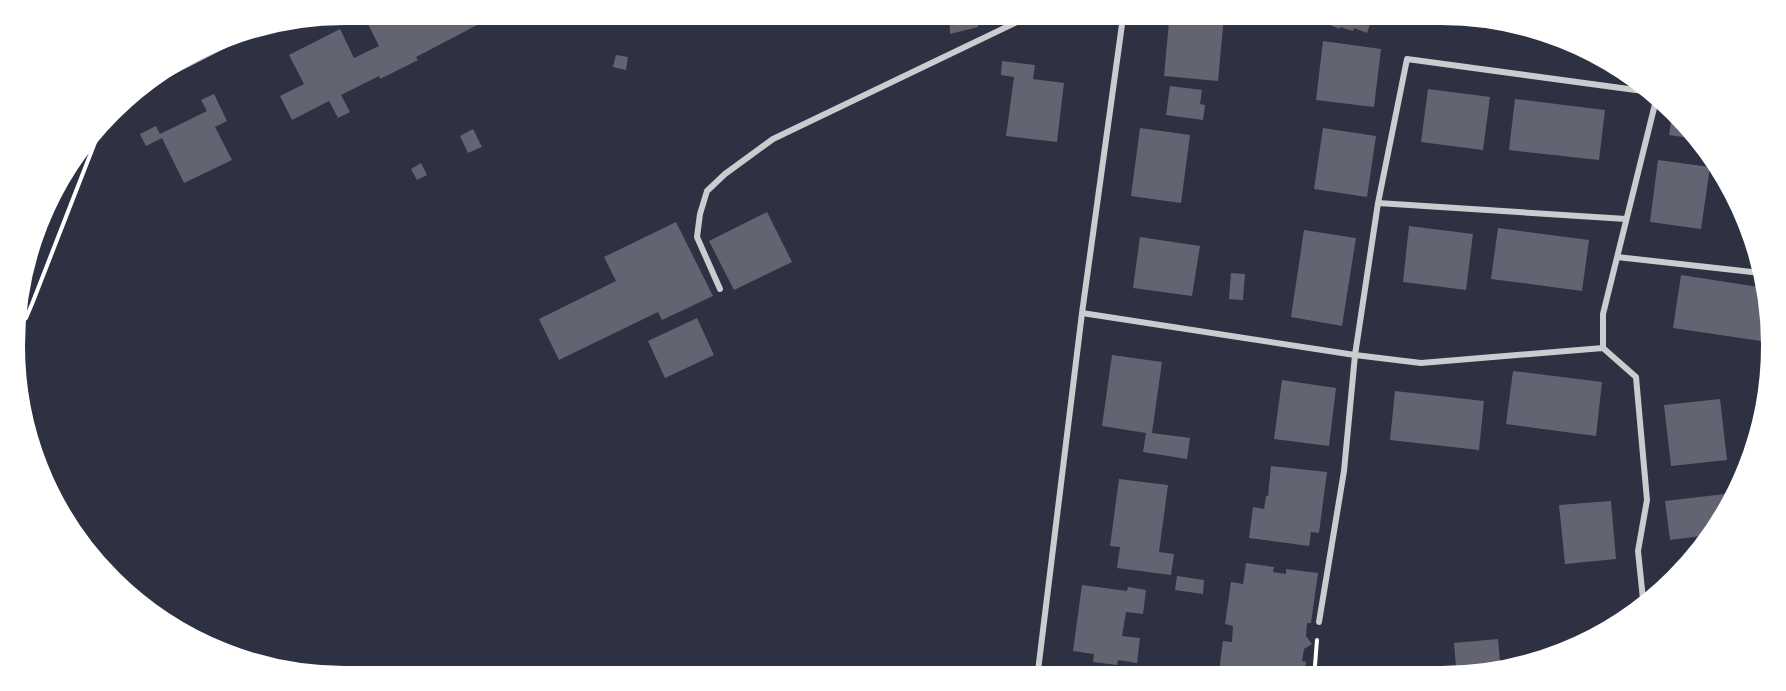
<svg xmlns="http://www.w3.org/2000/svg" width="1786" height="691" viewBox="0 0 1786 691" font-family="'PT Serif',serif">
	<rect width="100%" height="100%" fill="#2d3142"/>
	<path fill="#626471" d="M376 10H425L430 20 449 10H506L416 57 418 60 380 79 379 76 341 95 350 112 338 118 329 101 292 120 280 96 304 84 289 55 340 29 354 58 379 46 364 16Z
		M949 10H977L978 27 950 34Z
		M1321 10H1375L1367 33 1354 28 1353 31 1340 27V29L1327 24 1330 14Z
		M1170 11 1224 16 1218 81 1164 76Z
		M1323 41 1381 49 1374 107 1316 100Z
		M616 55 628 57 626 70 613 67Z
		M1002 61 1035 65 1033 79 1064 83 1057 142 1006 136 1014 77 1001 75Z
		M1170 86 1202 90 1200 104 1205 105 1203 120 1166 115Z
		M1428 89 1490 97 1483 150 1421 142Z
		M214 94 227 121 215 127 232 160 184 183 162 138 146 146 140 134 156 126 160 134 207 111 201 100Z
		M1515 99 1605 110 1599 160 1509 150Z
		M1673 109 1696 139 1669 135Z
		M1140 128 1190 135 1181 203 1131 196Z
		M1323 128 1376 136 1367 197 1314 189Z
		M473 129 482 147 468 153 460 136Z
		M1658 160 1710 167 1701 229 1650 222Z
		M421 163 427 175 417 180 411 169Z
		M767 212 792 262 734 290 709 241Z
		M676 222 713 296 662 320 658 312 559 360 539 319 616 281 604 257Z
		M1409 226 1473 234 1466 290 1403 282Z
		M1498 228 1589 240 1582 291 1491 279Z
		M1304 230 1356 238 1342 326 1291 317Z
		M1140 237 1200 246 1192 296 1133 288Z
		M1231 273 1245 274 1243 300 1229 299Z
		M1681 275 1765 288 1768 298 1761 341 1673 328Z
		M697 318 714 355 665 378 648 341Z
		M1112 355 1162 362 1152 433 1190 438 1187 459 1143 452 1146 433 1102 426Z
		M1513 371 1602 382 1596 436 1506 424Z
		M1282 380 1336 388 1329 446 1274 439Z
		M1395 391 1484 401 1479 450 1390 440Z
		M1720 399 1727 460 1671 466 1664 405Z
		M1271 466 1327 472 1319 533 1311 532 1309 546 1249 538 1253 507 1264 509 1266 496H1268Z
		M1119 479 1168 485 1159 552 1174 554 1171 575 1117 568 1120 547 1110 546Z
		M1725 494 1727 515 1717 534 1670 540 1665 501Z
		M1611 501 1616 559 1565 564 1559 505Z
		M1246 563 1274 567 1273 572 1286 574V569L1318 573 1311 623H1307L1306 636 1312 644 1304 649 1302 661 1306 662 1304 678H1218L1223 641 1232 642 1233 626 1225 624 1231 582 1243 584Z
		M1177 576 1204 580 1203 594 1175 590Z
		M1082 585 1127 591 1128 587 1146 590 1143 614 1126 612 1122 636 1140 638 1137 663 1118 660 1117 665 1093 662 1094 654 1073 651Z
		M1498 639 1501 673 1485 678H1457L1454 643Z
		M1133 671 1159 674 1158 678H1132Z"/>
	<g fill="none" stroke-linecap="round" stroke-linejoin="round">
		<path stroke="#fff" stroke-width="4" d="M14 326 26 318 32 304 101 127 108 114
			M1314 678 1317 640"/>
		<path stroke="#caccd0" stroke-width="6" d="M121 98 268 23
			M1378 203 1626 219
			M1617 257 1761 273
			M720 289 697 237 700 214 707 191 725 174 773 139 1042 10
			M1082 313 1355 355 1421 363 1603 348
			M1644 609 1638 551 1647 500 1636 377 1603 348V314L1658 92
			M1319 622 1344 471 1355 355 1378 203 1407 59 1658 93
			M1037 679 1082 313 1124 10"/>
	</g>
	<path d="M0 0H1786V691H0ZM345 21H1441A324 324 0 0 1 1765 345V346A324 324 0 0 1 1441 670H345A324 324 0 0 1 21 346V345A324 324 0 0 1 345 21Z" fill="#fff" fill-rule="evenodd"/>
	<path fill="none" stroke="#fff" stroke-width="8" d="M345 21H1441A324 324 0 0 1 1765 345V346A324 324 0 0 1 1441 670H345A324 324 0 0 1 21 346V345A324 324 0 0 1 345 21Z"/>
</svg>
